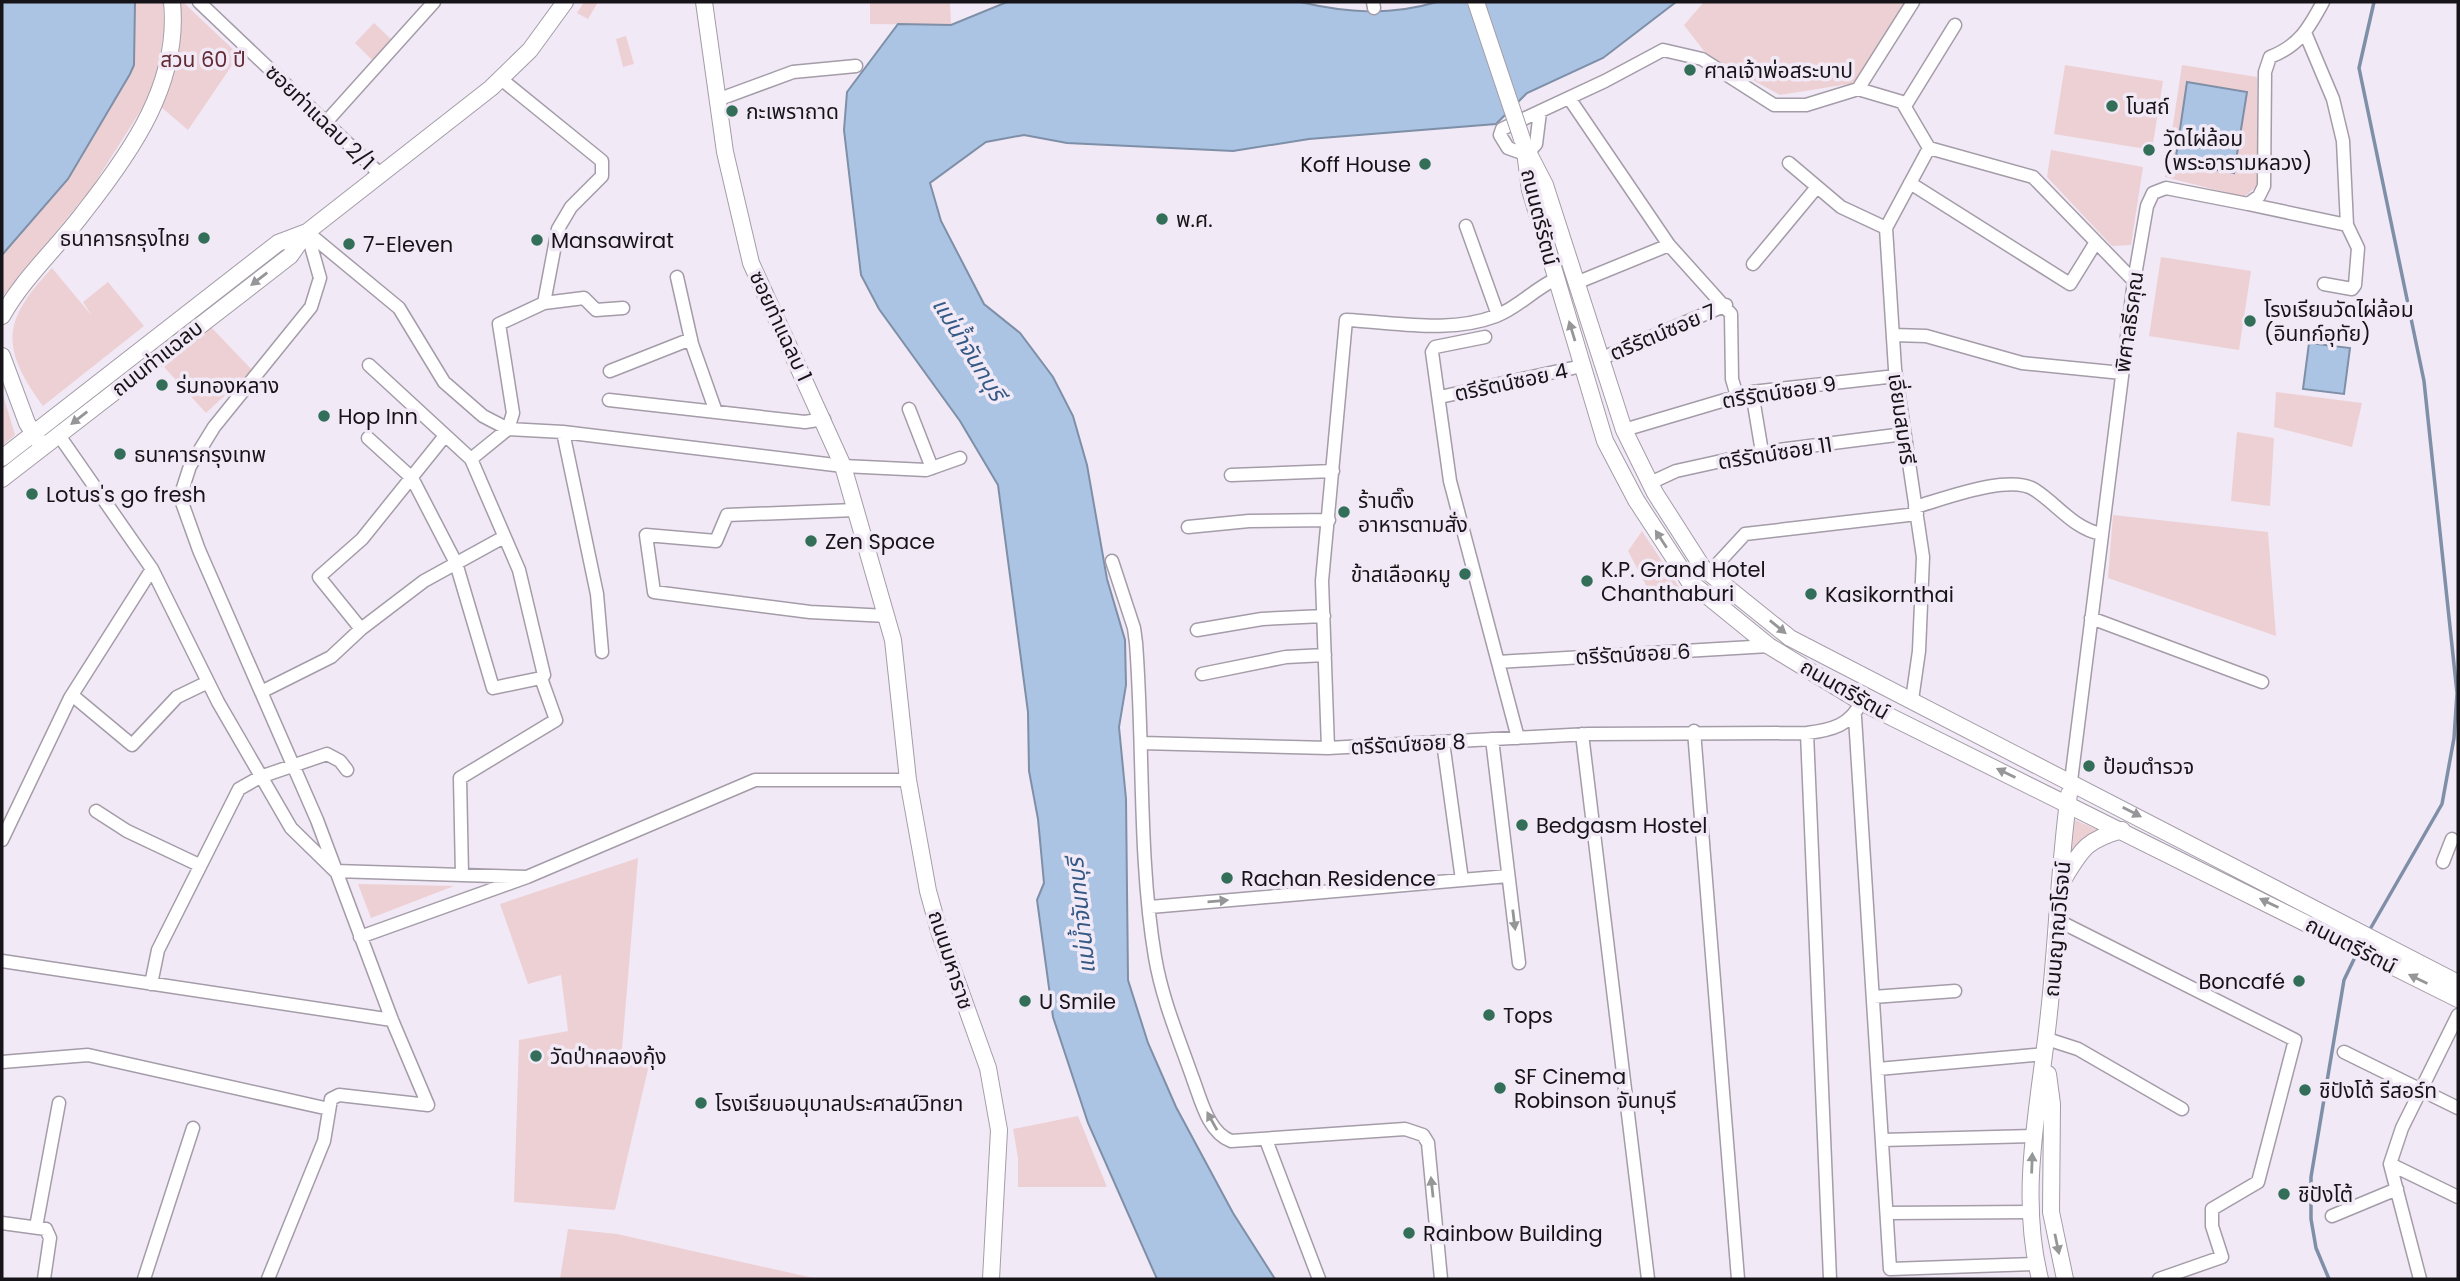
<svg xmlns="http://www.w3.org/2000/svg" width="2460" height="1281" viewBox="0 0 2460 1281" font-family="Poppins,'Noto Sans Thai',sans-serif">
	<rect width="100%" height="100%" fill="#f1e9f6"/>
	<path fill="#edd0d3" d="M2 2H163L164 30 155 88 91 189 2 297Z
		M178 2H183L239 55 188 130 161 107C176 74 180 38 178 2Z
		M584 2H598L588 19 577 13Z
		M870 2H950L951 25 870 24Z
		M1704 2H1905L1855 83 1780 95 1707 55 1684 25Z
		M374 23 393 41 373 61 355 43Z
		M626 36 634 64 623 67 616 39Z
		M2065 65 2163 81 2152 150 2054 134Z
		M2182 65 2257 77V186L2244 197 2165 177Z
		M2051 150 2143 167 2131 245 2112 246 2047 177Z
		M2161 257 2251 271 2239 350 2149 336Z
		M52 268 92 316 83 302 108 282 144 326 43 406C0 347 2 321 52 268Z
		M211 327 252 370 206 413 164 367Z
		M2 391 15 435 2 446Z
		M2276 392 2362 403 2352 447 2274 427Z
		M2237 432 2274 438 2270 506 2231 501Z
		M2113 515 2268 532 2276 636 2108 578Z
		M1642 531 1679 587H1647L1628 551Z
		M2075 820 2101 831 2082 839 2071 857Z
		M638 858 622 1049 652 1052 615 1210 514 1202 519 1040 568 1031 561 975 528 984 500 904Z
		M358 884 454 886 371 918Z
		M1078 1116 1107 1187H1018V1158L1013 1129Z
		M568 1229 617 1234 818 1279H560Z"/>
	<path fill="#abc4e4" stroke="#7e8fa7" stroke-width="2" d="M2 2H135L134 65 130 74 68 179 2 255Z
		M1007 2H1300C1348 13 1389 16 1437 2H1676L1603 58 1527 93 1496 124 1309 139 1233 151 1067 143 1024 135 986 142 930 183 941 221 984 304 1020 333 1053 377 1073 416 1087 465 1107 579 1125 640 1126 685 1119 727 1126 799 1128 980 1148 1043 1176 1107 1233 1213 1275 1279H1157L1088 1123 1053 1017 1037 900 1044 883 1038 819 1029 771 1028 712 998 485 960 421 879 309 861 275 844 130 847 92 898 24 951 25Z
		M2187 82 2247 92 2234 173 2175 163Z
		M2309 343 2350 348 2344 394 2303 389Z"/>
	<g fill="none" stroke-linecap="round" stroke-linejoin="round">
		<path stroke="#7e8fa7" stroke-width="3.5" d="M2369 931 2442 804 2454 738 2457 693 2424 381 2359 68 2374 2
			M2329 1279 2316 1248 2311 1219V1177L2344 980 2357 953"/>
		<g stroke="#a49ca8" stroke-width="15">
			<path id="street" d="M199 2 380 174
				M1373 2 1374 8
				M1858 89 1913 2
				M1569 98 1669 245 1731 314 1732 379 1737 396
				M717 100 793 72 856 66
				M1905 106 1955 25
				M327 121 434 2
				M1528 153 1536 144 1540 112
				M1525 154 1508 148 1500 135 1502 129 1605 81 1663 50 1702 59 1774 105H1806L1858 89 1902 102 1929 148 2033 177 2134 281
				M1789 163 1841 207 1886 228
				M1910 183 2070 284 2096 242
				M2248 204 2347 225 2343 141 2333 99 2306 35
				M1466 226 1498 315
				M307 232 399 308 444 382 483 416 508 429 563 432 843 466 926 470 960 458
				M1753 264 1817 187
				M677 277 692 344 716 412
				M1556 279C1535 288 1518 308 1496 316 1449 334 1395 322 1346 320L1322 581 1328 748 1588 734 1807 733C1832 730 1851 725 1861 702
				M1576 283 1669 245
				M2324 284 2352 289 2355 285 2358 248 2347 225
				M544 303 584 298 596 310 623 308
				M1893 335 1926 336 2022 363 2122 373
				M1485 337 1435 347 1432 352 1450 481 1518 738
				M1600 359 1726 305
				M369 365 471 459 519 570 544 675 541 678 556 720 460 778 462 875
				M610 371 691 339
				M1752 392 1762 452
				M1440 397 1582 366
				M609 400 805 422 824 419
				M909 409 932 468
				M1624 430 1752 392 1896 376
				M563 432 597 594 602 652
				M58 434 152 569 218 702 291 828 335 871 527 877
				M368 438 412 478 456 563 493 688 541 678
				M471 459 508 429 513 413 499 324 544 303 558 229 571 207 602 176V161L501 79
				M1231 475 1333 471
				M1650 483 1676 471 1762 452 1904 434
				M1915 507C1944 499 2010 473 2035 490 2058 505 2073 528 2101 534
				M855 510 727 515 716 541 646 535 654 592 810 612 887 616
				M1188 527 1249 521 1329 520
				M1112 561 1134 628 1136 643C1144 745 1138 856 1155 957 1162 999 1179 1039 1193 1079 1201 1100 1208 1132 1231 1141L1405 1129 1423 1135 1428 1143 1441 1279
				M1709 573 1745 534 1917 514
				M2091 618 2262 682
				M361 629 319 577 362 539 444 437
				M1197 630 1262 619 1324 616
				M1498 662 1769 646
				M1202 674 1286 657 1325 655
				M261 692 331 657 361 629 424 581 504 537
				M72 695 132 745 177 697 208 682
				M1912 700 1919 651 1923 557 1895 369 1886 228 1929 148
				M1855 717 1890 1269 2037 1264
				M1694 731 1738 1279
				M1807 733 1830 1279
				M1582 734 1648 1279
				M1492 739 1519 963
				M1443 742 1462 880
				M1142 743 1328 748
				M2071 781 2134 281 2147 206 2153 193 2166 188 2248 204 2259 196 2264 186 2265 72 2270 57C2299 46 2309 28 2323 2
				M96 811 127 831 199 865
				M2 840 70 698 152 569
				M2443 862 2452 839
				M1150 907 1508 876
				M2059 921 2295 1040 2258 1182 2212 1209V1226L2222 1257 2159 1279
				M360 937 527 877 755 780H908
				M2 961 392 1020
				M151 984 158 950 239 789 260 777 327 754 340 761 347 770
				M1873 997 1955 991
				M2047 1039 2078 1049 2182 1109
				M2344 1052 2458 1108
				M2 1062 88 1055 329 1109
				M1878 1069 2045 1054
				M1266 1140 1319 1279
				M1882 1140 2033 1136
				M2390 1164 2458 1197
				M1887 1213 2030 1212
				M2332 1216 2397 1189
				M2 1223 46 1229 50 1238 44 1279
				M36 1227 59 1103
				M144 1279 193 1128
				M268 1279 324 1141 331 1099 339 1095 428 1105 392 1020 317 820 199 550 180 497 190 466 214 427 311 307 320 278 307 232
				M2420 1279 2390 1164 2402 1128 2458 1015"/>
		</g>
		<g stroke="#a49ca8" stroke-width="18">
			<path id="secondary" d="M704 2 725 152 751 263 843 466 893 640 908 780 928 891 940 934 988 1068 999 1130 991 1279
				M1524 144 1530 190 1605 441 1636 500 1689 581 1769 646 1861 702 2458 999
				M1528 152 1545 185 1624 430 1655 493 1703 568 1790 638 2458 983
				M2 316C24 277 57 248 84 212 132 151 180 83 172 2
				M2 356 27 423 38 440
				M2 458 278 243 307 232
				M2 479 290 256 307 232 491 88 530 50 565 2
				M2063 880C2082 849 2086 840 2122 830
				M2048 1074 2052 1104 2051 1212 2065 1279
				M2040 1279C2018 1191 2040 1102 2049 1013 2057 940 2059 866 2069 794"/>
		</g>
		<use href="#street" stroke="#fff" stroke-width="12"/>
		<use href="#secondary" stroke="#fff" stroke-width="16"/>
		<g stroke="#a49ca8" stroke-width="18" stroke-linecap="butt">
			<path id="secondary-bridge" d="M1476 2 1522 139"/>
		</g>
		<use href="#secondary-bridge" stroke="#fff" stroke-width="16"/>
	</g>
	<defs><path id="oneway-solid" d="M-6-.8H1V-3.2L6.5 0L1 3.2V.8H-6Z" transform="scale(1.75)"/></defs>
	<g fill="#969597">
		<use href="#oneway-solid" transform="translate(259 279) rotate(142)"/>
		<use href="#oneway-solid" transform="translate(1572 331) rotate(-107)"/>
		<use href="#oneway-solid" transform="translate(79 418) rotate(142)"/>
		<use href="#oneway-solid" transform="translate(1661 539) rotate(-123)"/>
		<use href="#oneway-solid" transform="translate(1778 627) rotate(39)"/>
		<use href="#oneway-solid" transform="translate(2006 773) rotate(-154)"/>
		<use href="#oneway-solid" transform="translate(2132 812) rotate(27)"/>
		<use href="#oneway-solid" transform="translate(1218 901) rotate(-5)"/>
		<use href="#oneway-solid" transform="translate(2269 903) rotate(-154)"/>
		<use href="#oneway-solid" transform="translate(1514 920) rotate(83)"/>
		<use href="#oneway-solid" transform="translate(2418 979) rotate(-154)"/>
		<use href="#oneway-solid" transform="translate(1212 1121) rotate(-119)"/>
		<use href="#oneway-solid" transform="translate(2032 1163) rotate(-88)"/>
		<use href="#oneway-solid" transform="translate(1432 1187) rotate(-96)"/>
		<use href="#oneway-solid" transform="translate(2057 1244) rotate(78)"/>
	</g>
	<g fill="#336e59" stroke="#f1e9f6" stroke-width="2.5">
		<circle cx="1690" cy="70" r="7"/>
		<circle cx="2112" cy="106" r="7"/>
		<circle cx="732" cy="111" r="7"/>
		<circle cx="2149" cy="150" r="7"/>
		<circle cx="1425" cy="164" r="7"/>
		<circle cx="1162" cy="219" r="7"/>
		<circle cx="204" cy="238" r="7"/>
		<circle cx="537" cy="240" r="7"/>
		<circle cx="349" cy="244" r="7"/>
		<circle cx="2250" cy="321" r="7"/>
		<circle cx="162" cy="385" r="7"/>
		<circle cx="324" cy="416" r="7"/>
		<circle cx="120" cy="454" r="7"/>
		<circle cx="32" cy="494" r="7"/>
		<circle cx="1344" cy="512" r="7"/>
		<circle cx="811" cy="541" r="7"/>
		<circle cx="1465" cy="574" r="7"/>
		<circle cx="1587" cy="581" r="7"/>
		<circle cx="1811" cy="594" r="7"/>
		<circle cx="2089" cy="766" r="7"/>
		<circle cx="1522" cy="825" r="7"/>
		<circle cx="1227" cy="878" r="7"/>
		<circle cx="2299" cy="981" r="7"/>
		<circle cx="1025" cy="1001" r="7"/>
		<circle cx="1489" cy="1015" r="7"/>
		<circle cx="536" cy="1056" r="7"/>
		<circle cx="1500" cy="1088" r="7"/>
		<circle cx="2305" cy="1090" r="7"/>
		<circle cx="701" cy="1103" r="7"/>
		<circle cx="2284" cy="1194" r="7"/>
		<circle cx="1409" cy="1233" r="7"/>
	</g>
	<g text-anchor="middle" dominant-baseline="central" stroke-width="7" stroke-linejoin="round" paint-order="stroke">
		<g font-size="21" fill="#622933" stroke="#f1e9f6">
			<text x="203" y="59">สวน 60 ปี</text>
		</g>
		<g font-size="21" fill="#161418" stroke="#f1e9f6" text-anchor="start">
			<text x="1704" y="70">ศาลเจ้าพ่อสระบาป</text>
			<text x="2126" y="106">โบสถ์</text>
			<text x="746" y="111">กะเพราถาด</text>
			<text x="2163" y="138">วัดไผ่ล้อม<tspan x="2163" dy="24">(พระอารามหลวง)</tspan></text>
			<text x="1411" y="164" text-anchor="end">Koff House</text>
			<text x="1176" y="219">พ.ศ.</text>
			<text x="190" y="238" text-anchor="end">ธนาคารกรุงไทย</text>
			<text x="551" y="240">Mansawirat</text>
			<text x="363" y="244">7-Eleven</text>
			<text x="2264" y="309">โรงเรียนวัดไผ่ล้อม<tspan x="2264" dy="24">(อินทก์อุทัย)</tspan></text>
			<text x="176" y="385">ร่มทองหลาง</text>
			<text x="338" y="416">Hop Inn</text>
			<text x="134" y="454">ธนาคารกรุงเทพ</text>
			<text x="46" y="494">Lotus's go fresh</text>
			<text x="1358" y="500">ร้านติ๊ง<tspan x="1358" dy="24">อาหารตามสั่ง</tspan></text>
			<text x="825" y="541">Zen Space</text>
			<text x="1601" y="569">K.P. Grand Hotel<tspan x="1601" dy="24">Chanthaburi</tspan></text>
			<text x="1451" y="574" text-anchor="end">ข้าสเลือดหมู</text>
			<text x="1825" y="594">Kasikornthai</text>
			<text x="2103" y="766">ป้อมตำรวจ</text>
			<text x="1536" y="825">Bedgasm Hostel</text>
			<text x="1241" y="878">Rachan Residence</text>
			<text x="2285" y="981" text-anchor="end">Boncafé</text>
			<text x="1039" y="1001">U Smile</text>
			<text x="1503" y="1015">Tops</text>
			<text x="550" y="1056">วัดป่าคลองกุ้ง</text>
			<text x="1514" y="1076">SF Cinema<tspan x="1514" dy="24">Robinson จันทบุรี</tspan></text>
			<text x="2319" y="1090">ชิปังโต้ รีสอร์ท</text>
			<text x="715" y="1103">โรงเรียนอนุบาลประศาสน์วิทยา</text>
			<text x="2298" y="1194">ชิปังโต้</text>
			<text x="1423" y="1233">Rainbow Building</text>
		</g>
		<g font-size="21" fill="#161418" stroke="#f1e9f6">
			<text transform="translate(320 117) rotate(44)">ซอยท่าแฉลบ 2/1</text>
			<text transform="translate(1540 217) rotate(76)">ถนนตรีรัตน์</text>
			<text transform="translate(2129 322) rotate(-82)">พิศาลธีรคุณ</text>
			<text transform="translate(781 326) rotate(65)">ซอยท่าแฉลบ 1</text>
			<text transform="translate(1663 332) rotate(-23)">ตรีรัตน์ซอย 7</text>
			<text transform="translate(157 358) rotate(-38)">ถนนท่าแฉลบ</text>
			<text transform="translate(1511 382) rotate(-12)">ตรีรัตน์ซอย 4</text>
			<text transform="translate(1779 392) rotate(-9)">ตรีรัตน์ซอย 9</text>
			<text transform="translate(1902 419) rotate(82)">เอี่ยมสมศรี</text>
			<text transform="translate(1775 453) rotate(-9)">ตรีรัตน์ซอย 11</text>
			<text transform="translate(1633 654) rotate(-3)">ตรีรัตน์ซอย 6</text>
			<text transform="translate(1845 689) rotate(30)">ถนนตรีรัตน์</text>
			<text transform="translate(1408 744) rotate(-3)">ตรีรัตน์ซอย 8</text>
			<text transform="translate(2057 929) rotate(-85)">ถนนญาณวิโรจน์</text>
			<text transform="translate(2351 945) rotate(27)">ถนนตรีรัตน์</text>
			<text transform="translate(951 960) rotate(72)">ถนนมหาราช</text>
		</g>
		<g font-size="23" font-style="italic" fill="#355985" stroke="#f1e9f6">
			<text transform="translate(969 349) rotate(58)">แม่น้ำจันทบุรี</text>
			<text transform="translate(1081 916) rotate(-96)">แม่น้ำจันทบุรี</text>
		</g>
	</g>
	<rect width="2460" height="1281" fill="none" stroke="#161418" stroke-width="7"/>
</svg>
